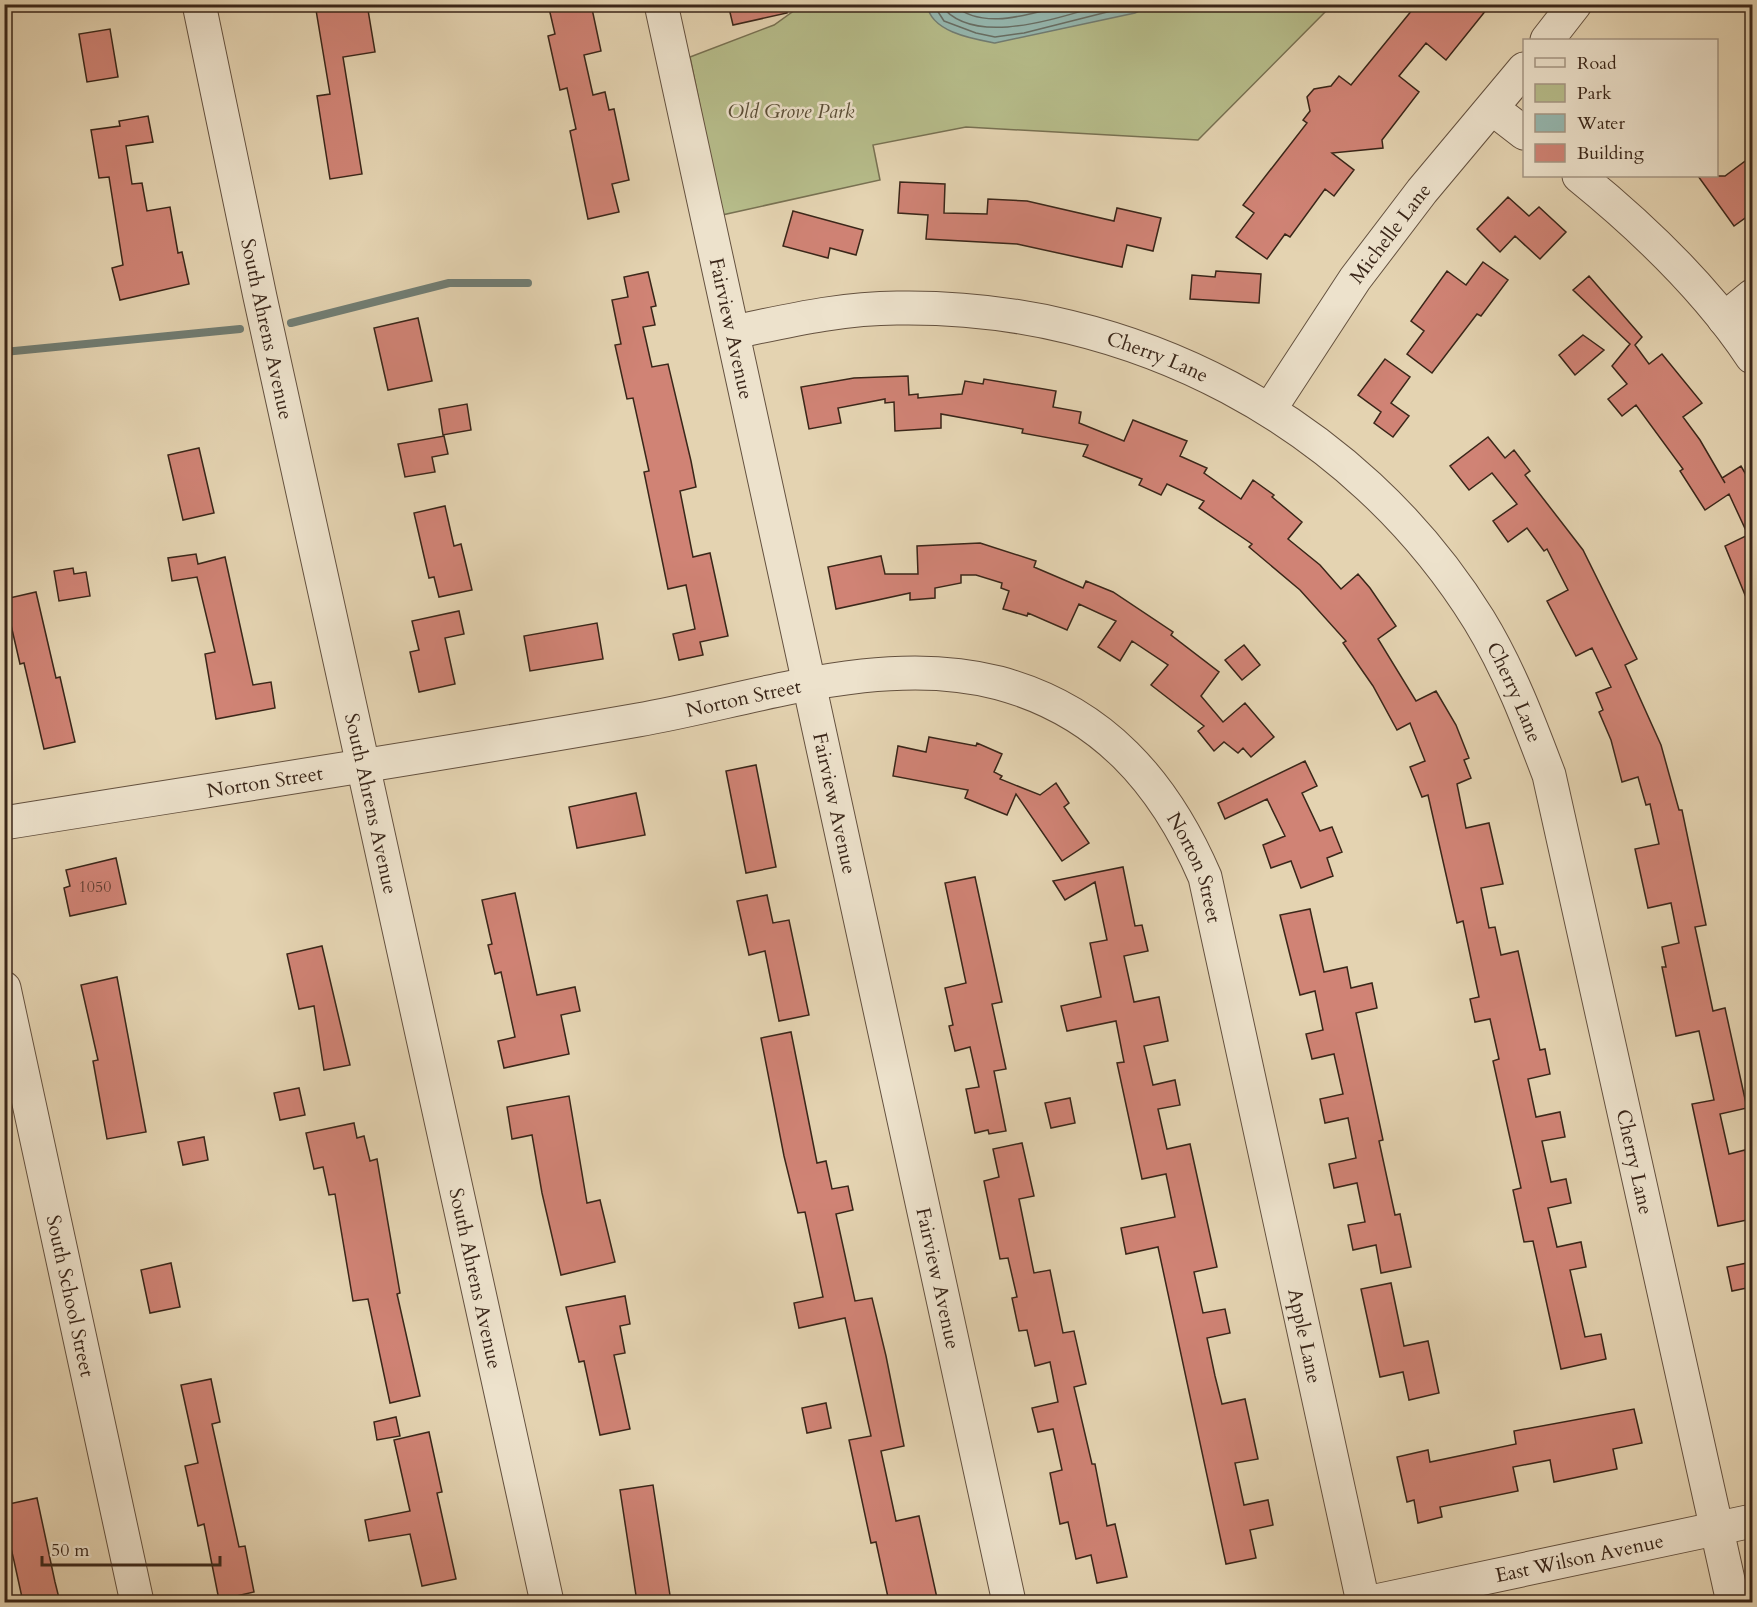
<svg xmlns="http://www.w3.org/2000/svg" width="1757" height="1607" viewBox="0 0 1757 1607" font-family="Cardo,serif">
	<rect width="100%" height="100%" fill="#e4d3b1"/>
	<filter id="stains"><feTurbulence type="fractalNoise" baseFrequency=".00333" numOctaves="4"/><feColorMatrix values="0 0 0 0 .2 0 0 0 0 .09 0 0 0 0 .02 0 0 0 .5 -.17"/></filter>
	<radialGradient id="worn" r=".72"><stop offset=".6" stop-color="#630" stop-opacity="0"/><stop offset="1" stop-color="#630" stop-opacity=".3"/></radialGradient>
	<path fill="#b6bc8a" stroke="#787152" stroke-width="1.5" d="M802 5H1332L1198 140 966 127 873 145 880 180 722 215 690 57 774 25Z"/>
	<path fill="#95b7af" stroke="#717d73" stroke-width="1.5" d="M927 4H1152V5L1135 13 995 43C973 39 930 32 927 4Z"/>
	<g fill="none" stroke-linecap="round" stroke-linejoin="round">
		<path stroke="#686e64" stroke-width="1.5" d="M933 4 944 21 976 33 995 37 1024 33 1139 4
			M940 4C973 50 1062 16 1106 4
			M952 4C985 33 1033 12 1070 4"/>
		<path stroke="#717d73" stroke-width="8" d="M291 323 449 283H528
			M4 352 240 329"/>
	</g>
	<path fill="#d08375" stroke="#3a2619" stroke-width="1.5" d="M315 4H367L375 52 343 57 362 174 330 179 317 96 330 94Z
		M548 4H591L601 51 584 55 593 95 605 92 609 110 614 109 629 180 612 184 619 212 588 219 570 131 576 129 567 88 560 90 548 36 555 34Z
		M728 4H786L787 13 733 25Z
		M1417 4H1491L1446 60 1426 43 1399 76 1419 92 1382 140 1383 148 1332 153 1354 170 1334 196 1325 189 1290 237 1285 234 1267 259 1236 237 1254 213 1243 205 1307 123 1303 120 1310 111 1307 97 1314 89 1331 86 1339 76 1351 85Z
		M110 29 118 77 87 82 79 34Z
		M148 116 153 142 126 146 132 184 142 183 147 211 170 207 178 253 182 252 189 284 120 300 112 268 123 265 109 177 99 178 91 130 120 126 119 121Z
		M1752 156V213L1734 226 1698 176H1725Z
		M900 182 945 184 944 213 987 214 988 199 1027 201 1114 221 1117 208 1161 218 1153 251 1127 245 1122 267 1017 244 926 239 928 215 898 213Z
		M1508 197 1529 216 1539 207 1566 232 1540 259 1515 236 1500 252 1477 229Z
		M793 211 863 230 856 255 830 248 828 258 783 246Z
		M1483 262 1508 280 1481 316 1477 314 1432 373 1407 354 1424 331 1411 321 1447 271 1466 285Z
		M1216 271 1261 274 1259 303 1190 299 1192 275 1215 277Z
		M648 272 656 306 651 307 655 325 643 327 652 367 668 364 691 461 696 487 680 491 693 557 710 553 728 636 700 642 703 655 679 660 673 634 695 629 686 585 668 589 644 472 649 471 633 398 627 399 615 345 621 344 612 300 628 297 624 277Z
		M1589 276 1642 337 1635 345 1649 364 1662 354 1702 403 1683 417 1700 440 1725 483 1722 478 1741 466 1752 485V612L1725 546 1748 535 1729 494 1705 510 1680 471 1683 469 1636 405 1622 416 1608 399 1627 384 1612 366 1630 344 1573 290Z
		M418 318 432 381 388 390 374 328Z
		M1583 335 1604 350 1575 375 1559 355Z
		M1385 359 1410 377 1391 403 1409 416 1393 437 1374 423 1381 412 1358 395Z
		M908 376 909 395 918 394V398L962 394 965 381 983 384 984 379 1056 391 1053 407 1081 412 1079 423 1124 441 1133 420 1187 441 1180 456 1207 468 1204 473 1241 499 1253 480 1274 495 1272 497 1302 522 1288 539 1320 565 1341 589 1358 574 1370 588 1396 626 1378 639 1416 701 1436 691 1456 725 1469 758 1464 760 1471 778 1457 784 1466 828 1489 823 1503 884 1481 888 1489 928 1495 927 1501 955 1518 951 1540 1050 1545 1049 1550 1074 1528 1079 1536 1117 1560 1112 1565 1137 1542 1141 1551 1182 1566 1179 1571 1203 1548 1208 1557 1247 1581 1242 1586 1267 1570 1270 1579 1310 1585 1337 1601 1334 1606 1359 1561 1369 1533 1241 1524 1242 1513 1190 1521 1188 1493 1061 1499 1059 1490 1019 1475 1022 1470 999 1479 997 1463 921 1457 923 1428 795 1422 797 1410 767 1425 761 1410 723 1397 730 1373 686 1343 643 1346 641 1300 590 1249 547 1252 544 1199 508 1204 501 1167 484 1161 495 1139 485 1142 479 1083 456 1088 445 1022 433 1023 429 941 414V428L895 431 894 402 885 403V399L838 408 841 423 809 429 801 387 854 378Z
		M467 404 471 430 443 435 439 409Z
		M444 436 448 454 432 457 435 472 405 477 398 444Z
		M1488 437 1505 458 1514 450 1530 471 1525 475 1583 550 1637 659 1625 665 1661 745 1679 810H1682L1706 925 1695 927 1713 1011 1725 1008 1747 1108 1720 1114 1729 1154 1745 1150 1752 1185V1219L1718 1226 1692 1104 1714 1100 1699 1031 1676 1036 1662 967H1666L1662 947 1679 943 1671 903 1648 908 1635 849 1659 844 1650 804 1646 805 1638 777 1622 782 1611 740 1599 712 1603 710 1596 693 1611 687 1592 648 1576 656 1547 601 1568 590 1547 549 1544 551 1527 528 1508 542 1493 521 1517 504 1492 473 1469 490 1450 466Z
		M199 448 214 513 183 520 168 455Z
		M445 506 454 546 461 544 472 590 439 597 434 577 429 578 414 513Z
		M980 543 1036 561 1034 567 1083 588 1086 581 1113 592 1173 632 1171 635 1219 672 1201 696 1223 722 1245 703 1274 737 1251 757 1243 748 1238 753 1224 742 1214 751 1198 731 1204 726 1151 685 1168 665 1132 641 1120 661 1098 647 1116 621 1079 604 1067 630 1028 613 1027 616 1003 609 1009 591 1001 588 1002 583 976 575H961V583L935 588V598L910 600V593L836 609 828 567 881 556 885 574H918L917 546Z
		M196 554 198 564 225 557 253 685 271 682 275 708 216 719 205 654 215 652 197 577 172 581 168 558Z
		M73 568 74 574 86 572 90 596 59 601 54 571Z
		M36 592 56 678 60 677 75 742 44 749 24 663 20 664 5 599Z
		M459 611 464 634 445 638 455 684 419 692 410 652 419 650 412 621Z
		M597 623 603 659 530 671 524 636Z
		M1244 645 1260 665 1242 680 1225 660Z
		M929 737 976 746 977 743 1002 754 994 772 1002 776 1000 779 1040 795 1056 783 1069 803 1064 807 1089 843 1062 861 1016 794 1007 815 965 798 968 790 893 776 898 746 926 752Z
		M1305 761 1317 786 1302 793 1320 831 1332 827 1342 852 1327 858 1333 876 1301 888 1291 861 1271 868 1263 845 1285 836 1267 799 1225 819 1218 803Z
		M756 765 776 867 746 873 726 771Z
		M636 793 645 835 577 848 569 807Z
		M116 858 126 904 70 916 64 888 70 886 66 870Z
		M1123 867 1135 926 1142 925 1148 951 1124 956 1134 1002 1159 997 1168 1041 1144 1046 1153 1085 1175 1080 1180 1105 1158 1109 1167 1149 1190 1144 1217 1267 1194 1272 1203 1313 1225 1309 1230 1333 1207 1338 1215 1376 1222 1404 1245 1399 1258 1459 1235 1463 1244 1505 1268 1500 1273 1525 1250 1530 1256 1558 1226 1564 1158 1247 1126 1254 1121 1228 1175 1217 1166 1174 1142 1179 1117 1063 1124 1062 1116 1021 1067 1031 1061 1006 1101 997 1090 943 1107 940 1095 882 1065 900 1053 881Z
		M975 877 1002 1002 992 1004 1006 1069 994 1071 1006 1131 989 1134 988 1130 975 1133 966 1089 979 1087 970 1047 955 1051 949 1026 953 1025 945 988 966 983 945 883Z
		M515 893 537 995 575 987 580 1011 561 1015 569 1054 504 1068 498 1041 515 1037 501 972 495 974 488 945 492 944 482 900Z
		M767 895 773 923 789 920 809 1015 779 1021 765 951 749 955 737 901Z
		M1310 909 1324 972 1347 967 1351 988 1372 983 1377 1008 1356 1013 1383 1140 1379 1141 1395 1215 1400 1214 1411 1267 1381 1273 1376 1245 1353 1250 1348 1225 1365 1222 1357 1183 1334 1188 1329 1164 1356 1158 1348 1118 1325 1123 1320 1099 1343 1094 1334 1054 1312 1059 1306 1034 1323 1030 1315 991 1300 995 1280 915Z
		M322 946 350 1065 324 1070 314 1006 299 1009 287 954Z
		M117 977 146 1132 107 1139 93 1061 98 1060 81 985Z
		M791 1032 817 1163 826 1161 832 1189 848 1186 853 1210 836 1214 855 1301 872 1298 886 1356 904 1446 881 1451 896 1521 919 1516 937 1598 917 1602H889L876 1542 871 1543 849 1440 871 1436 845 1318 799 1328 794 1303 823 1297 805 1212 798 1213 784 1156 761 1038Z
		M299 1088 305 1115 280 1120 274 1093Z
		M569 1096 587 1203 600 1200 615 1262 561 1275 542 1193 532 1135 512 1139 507 1107Z
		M1070 1098 1075 1123 1051 1128 1045 1103Z
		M354 1123 357 1138 364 1136 370 1161 377 1159 400 1293 397 1294 420 1396 390 1403 368 1299 353 1301 335 1194 329 1195 323 1167 314 1169 306 1133Z
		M204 1137 208 1160 183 1165 178 1142Z
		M1022 1143 1034 1196 1019 1199 1034 1273 1050 1270 1063 1333 1074 1331 1086 1384 1074 1387 1092 1464H1095L1107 1526 1115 1524 1127 1577 1097 1583 1091 1555 1076 1559 1068 1522 1060 1524 1050 1473 1062 1470 1053 1429 1038 1432 1032 1408 1058 1402 1050 1362 1035 1366 1027 1330 1019 1331 1012 1298 1017 1297 1008 1258 1000 1259 984 1181 999 1177 993 1149Z
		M1752 1262V1287L1732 1291 1727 1267Z
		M171 1263 180 1307 150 1313 141 1270Z
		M1391 1283 1404 1346 1428 1341 1439 1393 1409 1400 1403 1372 1380 1377 1361 1289Z
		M625 1296 630 1324 620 1326 625 1353 614 1355 630 1429 600 1435 584 1361 579 1362 566 1307Z
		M211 1379 220 1422 212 1424 239 1547 245 1546 254 1592 219 1600 204 1524 198 1526 185 1466 198 1463 181 1385Z
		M826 1403 831 1428 807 1433 802 1408Z
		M1634 1409 1642 1443 1613 1449 1617 1469 1554 1482 1550 1460 1513 1467 1518 1491 1440 1507 1442 1517 1418 1523 1414 1500 1407 1502 1397 1457 1428 1450 1430 1462 1516 1444 1514 1431Z
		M396 1417 400 1436 377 1440 374 1422Z
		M429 1432 442 1492 437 1493 456 1579 422 1586 410 1534 369 1541 365 1520 410 1511 394 1440Z
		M653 1485 671 1602H637L620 1490Z
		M37 1498 55 1582 60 1602H23L14 1561 4 1518V1505Z"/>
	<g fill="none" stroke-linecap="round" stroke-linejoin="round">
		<g stroke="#64513f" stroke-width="35">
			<g id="minor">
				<path id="s1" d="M199 4 260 297 547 1602"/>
				<path id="s2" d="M661 4 1009 1602"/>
				<path d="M1547 40 1575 4"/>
				<path d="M1493 109 1524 133"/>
				<path d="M1579 176C1643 228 1706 288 1752 357"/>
				<path d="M1724 319 1752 296"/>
				<path id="s3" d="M734 332C787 321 842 308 897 308 1131 304 1355 420 1479 620 1509 669 1529 722 1549 775L1733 1602"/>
				<path id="s4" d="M1270 409 1355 279 1422 191 1524 69"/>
				<path id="s5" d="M4 823C216 789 427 757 638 720 753 700 882 652 999 683 1102 711 1164 782 1205 877L1363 1602"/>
				<path id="s6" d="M4 988 137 1602"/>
				<path id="s7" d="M1371 1602 1752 1521"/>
			</g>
		</g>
		<use href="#minor" stroke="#ede2cc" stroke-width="33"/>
	</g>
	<g text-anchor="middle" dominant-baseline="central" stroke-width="5" stroke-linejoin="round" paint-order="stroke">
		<g font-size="16" fill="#603d30">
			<text x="95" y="887">1050</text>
		</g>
		<g font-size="20" font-style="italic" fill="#594c35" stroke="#ede2cc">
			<text x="791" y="111">Old Grove Park</text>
		</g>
		<g font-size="20" fill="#3a2619" stroke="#ede2cc">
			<text stroke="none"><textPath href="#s4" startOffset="213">Michelle Lane</textPath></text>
			<text stroke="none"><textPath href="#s2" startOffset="332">Fairview Avenue</textPath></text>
			<text stroke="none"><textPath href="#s1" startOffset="332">South Ahrens Avenue</textPath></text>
			<text stroke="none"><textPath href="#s3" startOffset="432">Cherry Lane</textPath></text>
			<text stroke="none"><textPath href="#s3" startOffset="936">Cherry Lane</textPath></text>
			<text stroke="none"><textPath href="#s5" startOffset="750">Norton Street</textPath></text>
			<text stroke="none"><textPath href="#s5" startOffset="264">Norton Street</textPath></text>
			<text stroke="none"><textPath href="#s2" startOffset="818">Fairview Avenue</textPath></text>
			<text stroke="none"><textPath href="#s1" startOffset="818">South Ahrens Avenue</textPath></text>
			<text stroke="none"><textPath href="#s5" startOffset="1290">Norton Street</textPath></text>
			<text stroke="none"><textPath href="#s3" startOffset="1422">Cherry Lane</textPath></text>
			<text stroke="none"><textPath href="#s2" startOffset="1304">Fairview Avenue</textPath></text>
			<text stroke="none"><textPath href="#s1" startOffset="1304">South Ahrens Avenue</textPath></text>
			<text stroke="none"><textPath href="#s6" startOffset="315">South School Street</textPath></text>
			<text stroke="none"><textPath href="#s5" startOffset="1772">Apple Lane</textPath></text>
			<text stroke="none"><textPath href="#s7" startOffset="213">East Wilson Avenue</textPath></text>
		</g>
	</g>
	<rect width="1757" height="1607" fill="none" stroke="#e4d3b1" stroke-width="24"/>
	<rect x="6" y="6" width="1745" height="1595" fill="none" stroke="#3a2619" stroke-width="3"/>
	<rect x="12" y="12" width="1733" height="1583" fill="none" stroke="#3a2619" stroke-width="1.5"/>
	<rect x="1523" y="39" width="195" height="138" fill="#ede2cc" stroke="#a59784" stroke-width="1.5"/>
	<rect x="1535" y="58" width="30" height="9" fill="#ede2cc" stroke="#a59784" stroke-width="1.5"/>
	<text x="1577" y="69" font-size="18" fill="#3a2619">Road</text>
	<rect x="1535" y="84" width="30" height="18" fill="#b6bc8a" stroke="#a59784" stroke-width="1.5"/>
	<text x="1577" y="99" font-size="18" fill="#3a2619">Park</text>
	<rect x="1535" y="114" width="30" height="18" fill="#95b7af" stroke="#a59784" stroke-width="1.5"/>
	<text x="1577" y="129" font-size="18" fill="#3a2619">Water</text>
	<rect x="1535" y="144" width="30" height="18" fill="#d08375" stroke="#a59784" stroke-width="1.5"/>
	<text x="1577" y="159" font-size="18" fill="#3a2619">Building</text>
	<path d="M42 1556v9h178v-9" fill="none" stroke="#3a2619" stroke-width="3"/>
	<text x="51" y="1556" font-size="18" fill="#3a2619" stroke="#ede2cc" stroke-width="4.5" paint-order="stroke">50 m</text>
	<rect width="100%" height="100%" filter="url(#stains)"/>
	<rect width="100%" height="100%" fill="url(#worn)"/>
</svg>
